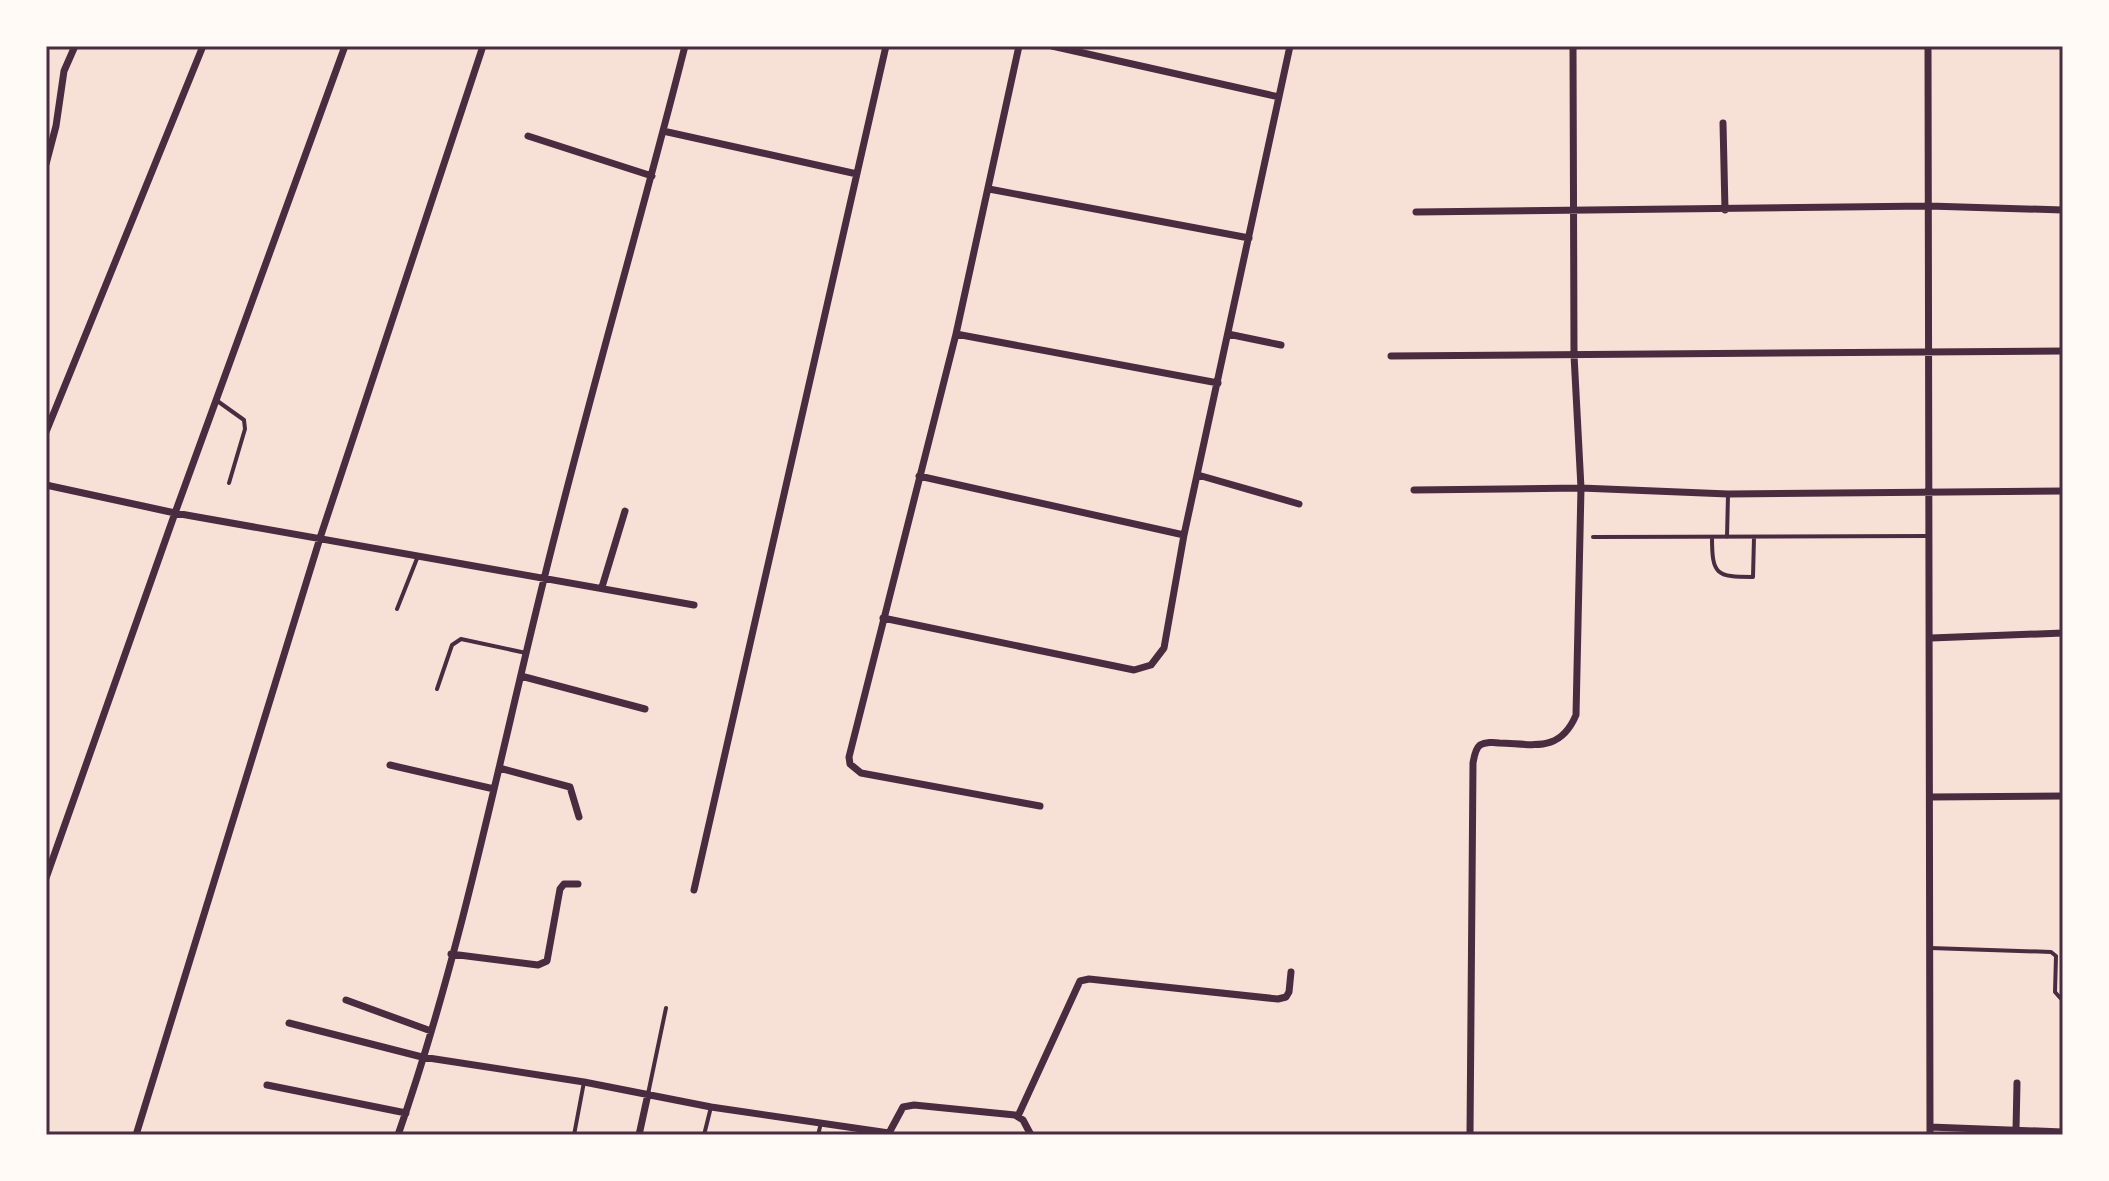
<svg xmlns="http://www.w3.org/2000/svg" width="2109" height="1181" viewBox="0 0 2109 1181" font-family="Montserrat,sans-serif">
	<rect width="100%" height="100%" fill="#f7e1d7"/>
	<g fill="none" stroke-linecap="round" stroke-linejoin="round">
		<path stroke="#4a2c40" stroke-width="4" d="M216 400 244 420 245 429 229 483
			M1593 537 1929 536
			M1712 537C1712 575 1716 577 1753 577L1754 537
			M1727 537 1728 495
			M397 609 418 556
			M437 689 452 645 461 639 526 653
			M1930 948 2051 952 2056 956 2055 992 2063 1001
			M648 1094 666 1008
			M574 1135 584 1082
			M704 1135 711 1107
			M818 1135 821 1123"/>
		<path stroke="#4a2c40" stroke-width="7" d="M1019 46 956 334 849 757 850 764 861 773 1040 806
			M1052 46 1279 97
			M1928 46 1930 1135
			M1723 123 1725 210
			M663 131 857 174
			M528 136 652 176
			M46 164 56 126 64 71 75 46
			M989 189 1249 238
			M1416 212 1929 206 2063 210
			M956 334 1218 383
			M1228 334 1281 345
			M1391 356 2063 351
			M46 432 203 46
			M1198 475 1299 504
			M919 476 1184 535
			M46 485 175 513 694 605
			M1414 490 1581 488 1728 494 2063 491
			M602 587 625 511
			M883 618 1134 670 1151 665 1164 648 1184 535 1290 46
			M1931 638 2063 633
			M521 676 645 709
			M390 765 494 789
			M499 768 570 787 579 817
			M1930 797 2063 796
			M46 878 175 513 345 46
			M694 890 886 46
			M451 954 538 965 547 961 560 889 564 884H578
			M346 1000 431 1031
			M289 1023 422 1057 584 1082 711 1107 889 1133 903 1107 914 1105 1015 1115 1023 1120 1031 1135
			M267 1085 406 1113
			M1018 1116 1080 981 1089 979 1278 999 1286 997 1289 992 1291 972
			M1930 1127 2063 1132
			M2016 1130 2017 1083
			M136 1135 320 538 483 46
			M398 1135C461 955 498 764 544 579 588 400 640 224 685 46
			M639 1135 648 1094
			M1470 1135 1473 763C1474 758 1475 749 1480 745 1485 742 1494 742 1499 743 1534 744 1560 753 1576 715L1581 488 1574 355 1573 46"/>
	</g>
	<rect width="2109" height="1181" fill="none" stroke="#fffaf5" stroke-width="96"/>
	<rect x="48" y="48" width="2013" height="1085" fill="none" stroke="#4a2c40" stroke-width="3"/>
</svg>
